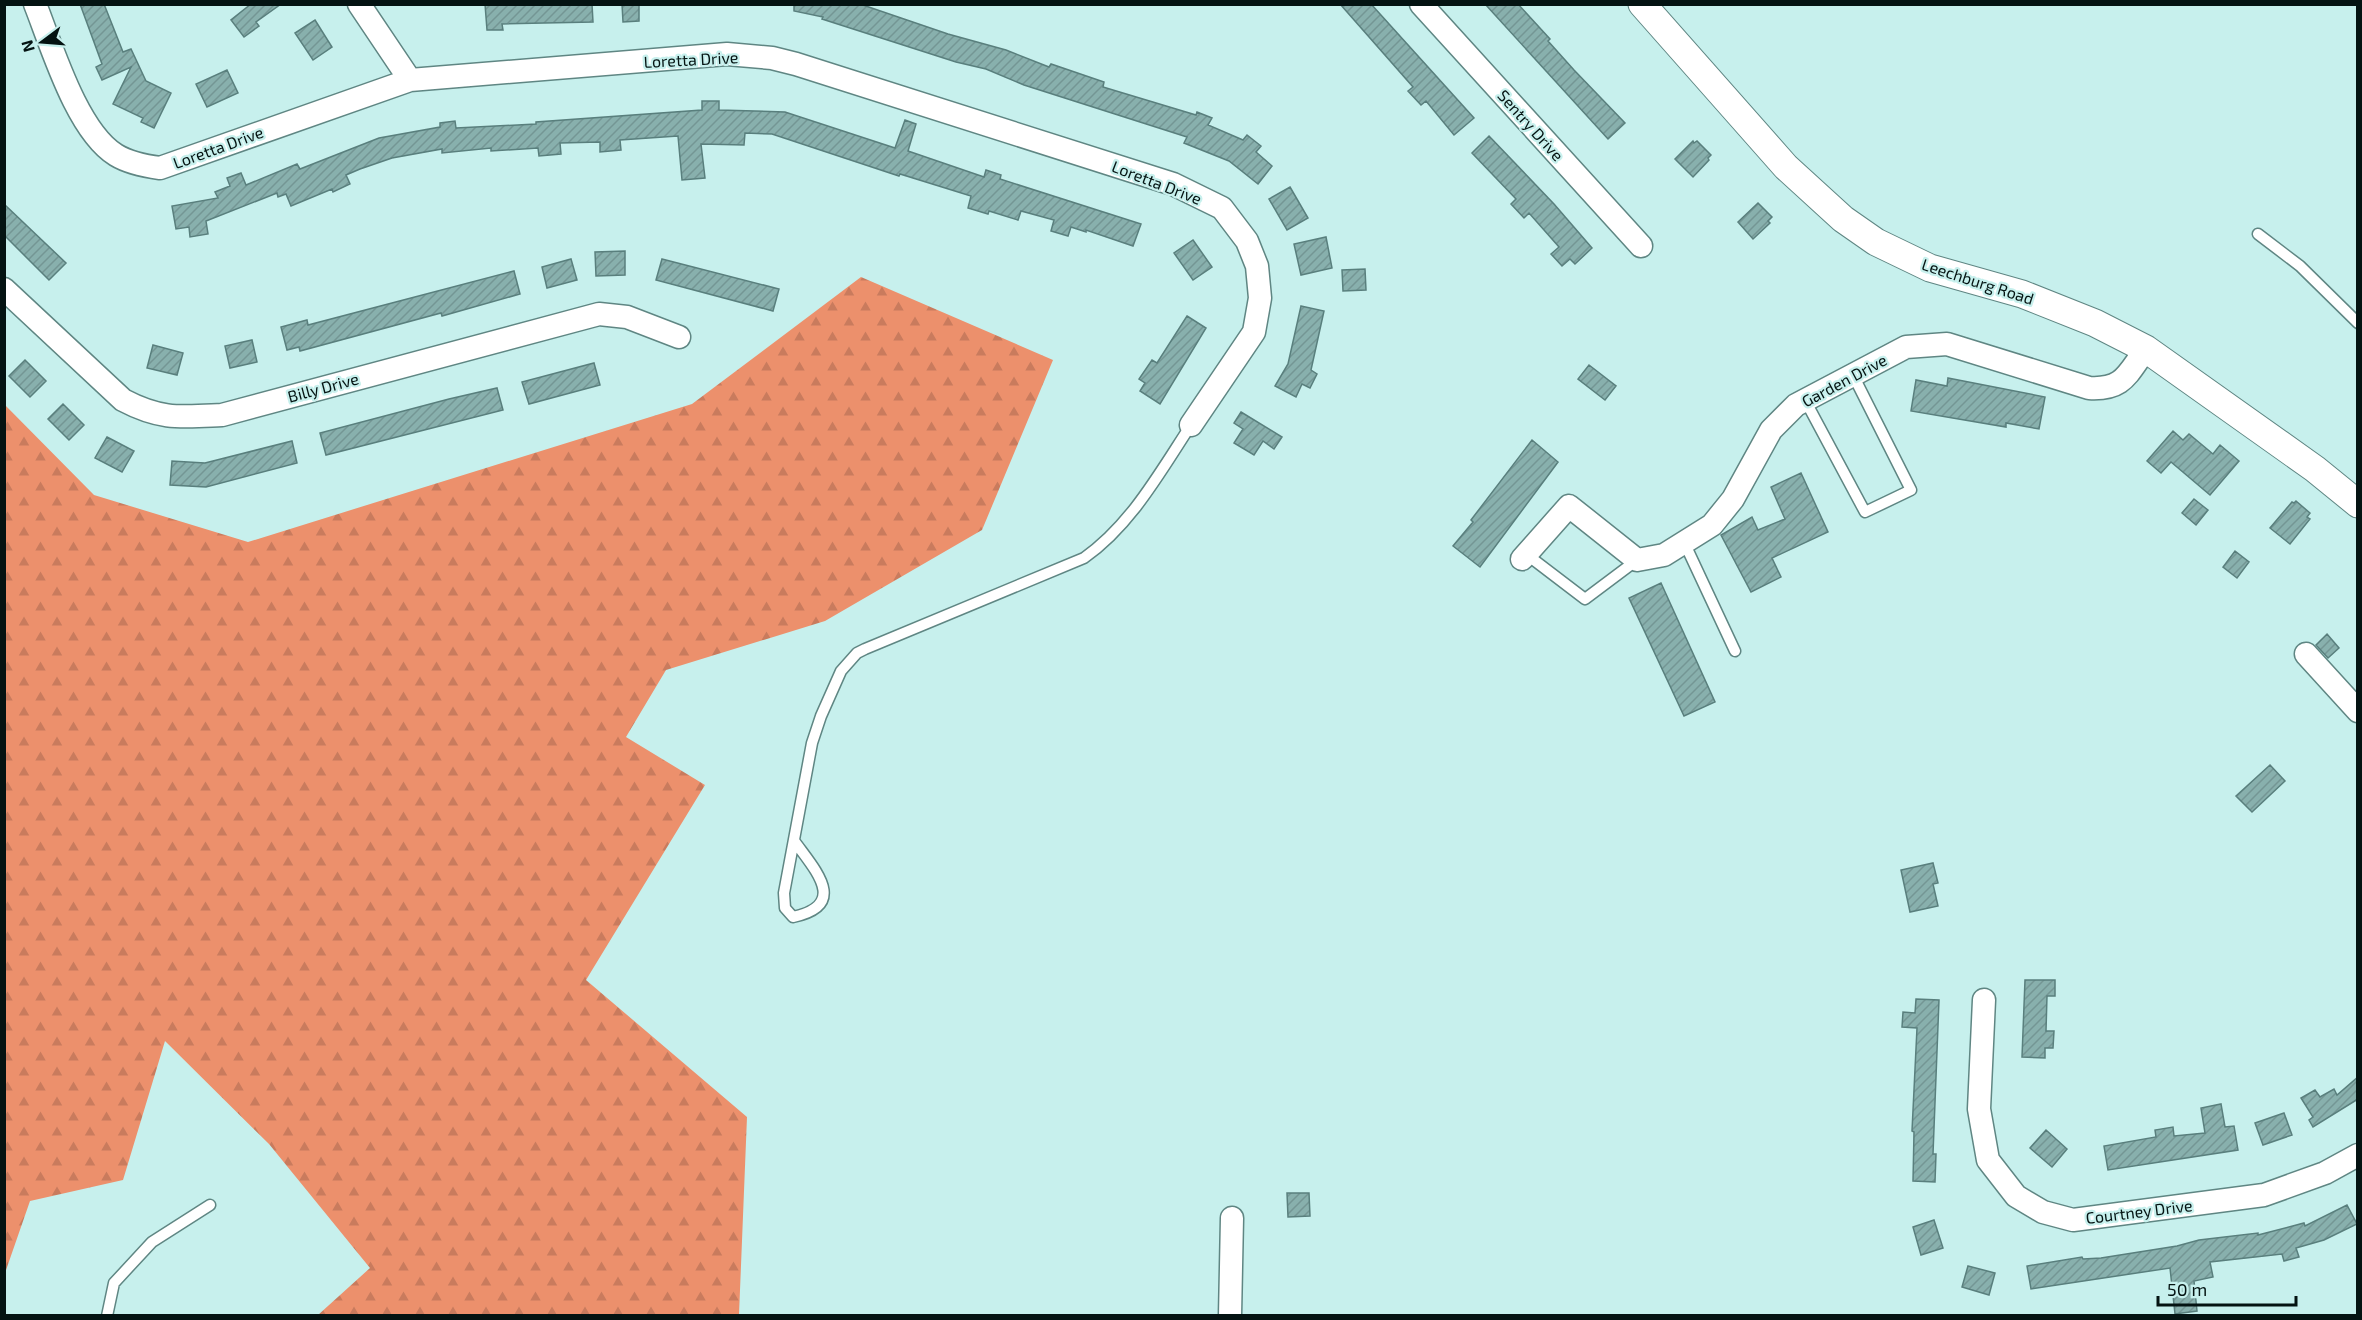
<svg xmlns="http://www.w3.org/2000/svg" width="2362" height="1320" viewBox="0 0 2362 1320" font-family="'Exo 2',sans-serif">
	<defs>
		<pattern id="forest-firs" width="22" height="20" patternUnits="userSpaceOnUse" patternTransform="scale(1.5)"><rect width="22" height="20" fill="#ec906c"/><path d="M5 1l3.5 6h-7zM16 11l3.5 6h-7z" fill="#c97b5d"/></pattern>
		<pattern id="building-hatch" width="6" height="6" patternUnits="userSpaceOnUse" patternTransform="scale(1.5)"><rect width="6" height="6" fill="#88b0ad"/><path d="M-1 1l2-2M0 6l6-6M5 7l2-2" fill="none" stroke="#749694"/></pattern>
	</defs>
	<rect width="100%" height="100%" fill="#c7f0ed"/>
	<path fill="url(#forest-firs)" d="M861 277 1053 360 982 530 825 621 666 670 626 737 705 785 586 980 747 1117 739 1315H318L370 1268 269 1144 165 1041 123 1180 30 1201 5 1273V405L94 495 248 542 692 404Z"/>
	<path fill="url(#building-hatch)" stroke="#597f7d" stroke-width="1.5" d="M80 4H104L123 52 131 49 146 81 171 93 154 128 141 122 143 118 113 104 131 67 102 80 96 67 102 64Z
		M251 4H281L256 22 259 26 244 37 231 20Z
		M485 4H592L593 22 502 24 503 30H487Z
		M622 4H639V21L623 22Z
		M794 4H860L948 34 1006 50 1049 67 1051 64 1104 82 1103 87 1196 115 1197 112 1212 118 1208 125 1243 140 1247 135 1261 146 1256 152 1272 166 1258 184 1229 161 1184 143 1187 137 1024 85 986 69 956 62 822 19 823 17 794 11Z
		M1340 4H1371L1474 118 1454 135 1426 101 1421 105 1408 91 1413 87Z
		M1485 4H1518L1550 39 1548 41 1574 70 1625 123 1608 139Z
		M315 20 332 47 313 60 295 33Z
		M227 70 238 93 207 107 196 84Z
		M702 101H719V110L785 112 895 148 905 120 916 124 908 151 984 177 986 170 1001 175 1000 179 1141 224 1133 246 1086 230V232L1071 227 1068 236 1051 231 1054 220 1021 211 1018 220 989 211 988 214 968 208 971 196 900 174 899 176 772 134 745 133 744 145 701 144 705 178 682 180 678 136 620 140 621 150 600 152V142L560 143 561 154 539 156 538 148 491 151V148L442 153V149L392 158 360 169 346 175 350 184 333 192 332 189 291 206 286 194 278 197 277 193 206 221 208 234 190 237 189 227 176 229 172 206 218 198 215 192 230 186 227 178 241 173 246 185 297 164 300 169 379 138 440 127V123L455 121 456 128 536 124V122L702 110Z
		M1489 136 1554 204 1592 248 1575 264 1570 259 1562 266 1551 254 1559 247 1529 213 1524 218 1511 204 1516 199 1472 153Z
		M1693 141 1694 143 1697 141 1711 155 1708 158 1709 160 1693 177 1675 159Z
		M1290 187 1308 218 1287 230 1269 199Z
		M1758 203 1772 217 1768 221 1770 223 1753 239 1738 222Z
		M4 204 66 263 49 280 4 235Z
		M1326 237 1332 268 1301 275 1294 244Z
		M1193 240 1212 267 1193 280 1174 253Z
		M625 251V275L596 276 595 252Z
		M571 259 577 280 547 288 542 267Z
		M662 259 779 289 773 311 656 280Z
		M1365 269 1366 290 1343 291 1342 270Z
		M514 271 520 294 442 316 441 313 300 351 299 347 287 350 281 327 307 320 308 325Z
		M1301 306 1324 311 1311 370 1317 374 1310 388 1302 384 1296 397 1275 386 1288 364Z
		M1187 316 1206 328 1160 404 1140 391 1145 383 1139 379 1152 360 1157 363Z
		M252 340 257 362 230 368 225 346Z
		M153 345 183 353 177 375 147 368Z
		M25 360 46 381 30 397 9 376Z
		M594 363 600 385 529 404 522 382Z
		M1589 365 1616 386 1605 400 1578 379Z
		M1948 378 2045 397 2039 429 2006 423V427L1911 411 1916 380 1947 386Z
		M497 388 503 410 326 455 320 433 449 399Z
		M63 404 84 425 69 440 48 419Z
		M1241 412 1282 437 1274 449 1263 441 1254 455 1234 443 1243 429 1234 423Z
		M2173 431 2183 440 2189 434 2213 454 2220 445 2239 461 2210 495 2171 462 2161 473 2147 461Z
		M107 437 134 451 122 472 95 458Z
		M1532 440 1558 462 1480 567 1453 546 1473 522 1471 520Z
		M292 441 297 463 206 487 170 485 172 461 205 463Z
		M1801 473 1828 532 1772 558 1781 577 1751 592 1721 535 1752 517 1758 530 1785 519 1771 487Z
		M2194 499 2208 510 2196 525 2182 513Z
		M2296 501 2310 513 2307 517 2310 519 2290 544 2270 528 2292 502 2294 503Z
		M2235 551 2249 562 2237 578 2223 567Z
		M1661 583 1715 702 1684 716 1629 598Z
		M2327 634 2339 648 2328 658 2316 645Z
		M2270 765 2285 781 2252 812 2236 796Z
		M1933 863 1938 883 1933 884 1938 906 1910 912 1901 870Z
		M2025 980H2055V996H2047L2046 1031H2054L2053 1048H2045V1058L2022 1057Z
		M1916 999 1939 1000 1933 1154H1936L1935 1182 1913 1181 1914 1132 1912 1131 1917 1028 1902 1027 1903 1012 1915 1013Z
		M2358 1077V1099L2313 1127 2309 1120 2313 1117 2301 1098 2315 1090 2320 1097 2334 1089 2337 1095Z
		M2221 1104 2225 1127 2234 1126 2238 1150 2108 1170 2104 1146 2156 1137 2155 1130 2173 1127 2174 1136 2205 1133 2201 1108Z
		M2284 1113 2292 1135 2263 1145 2255 1123Z
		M2046 1130 2067 1149 2052 1167 2030 1148Z
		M1287 1193H1309L1310 1216 1288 1217Z
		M2347 1205 2357 1224 2324 1240 2296 1248 2299 1257 2284 1261 2282 1254 2210 1262 2213 1277 2194 1281 2197 1311 2175 1314 2170 1268 2031 1289 2027 1266 2082 1257 2083 1259 2101 1258 2177 1246 2199 1240 2258 1233V1235L2304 1223 2305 1226Z
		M1934 1220 1943 1248 1921 1255 1913 1227Z
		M1968 1266 1995 1273 1989 1295 1962 1287Z"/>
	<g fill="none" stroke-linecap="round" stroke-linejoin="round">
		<g stroke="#5f8683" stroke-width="13">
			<path id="service" d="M2258 234 2300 266 2358 323
				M1805 400 1865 512 1911 490 1853 375
				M1684 542 1735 651
				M1526 554 1585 599 1637 560
				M795 842C815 870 849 905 793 917L785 908 784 893 812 743 821 716 841 671 857 653 865 649 1084 558C1131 525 1160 472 1191 425
				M107 1316 114 1283 152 1242 210 1205"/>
		</g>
		<g stroke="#5f8683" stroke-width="25">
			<path id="minor" d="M35 4C52 47 77 131 116 155 129 163 145 166 160 168L410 80 727 54 772 58 796 64 1173 184 1222 208 1247 241 1257 266 1260 298 1254 332 1191 425
				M359 4 410 80
				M1421 4 1641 246
				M4 289 123 400C161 420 180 417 222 415L599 314 627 317 679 337
				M1522 559 1569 506 1637 560 1664 555 1712 525 1733 499 1771 430 1796 405 1906 347 1947 344 2089 388C2124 390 2127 374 2146 349
				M2306 654 2358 711
				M1984 1000 1979 1109 1988 1160 2016 1196 2043 1212 2073 1220 2264 1195 2325 1173 2358 1155
				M1230 1316 1232 1218"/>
		</g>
		<g stroke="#5f8683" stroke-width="29">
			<path id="tertiary" d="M1642 4 1786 167 1843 219 1876 242 1930 268 2022 294 2095 323 2146 349 2315 469 2358 504"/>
		</g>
		<use href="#service" stroke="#fff" stroke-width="10"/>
		<use href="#minor" stroke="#fff" stroke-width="22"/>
		<use href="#tertiary" stroke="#fff" stroke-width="27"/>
	</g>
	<g text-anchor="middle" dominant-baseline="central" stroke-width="4.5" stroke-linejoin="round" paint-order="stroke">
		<g font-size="16" fill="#041312" stroke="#c7f0ed">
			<text transform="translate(691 59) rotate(-3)">Loretta Drive</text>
			<text transform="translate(1531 125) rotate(48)">Sentry Drive</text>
			<text transform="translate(218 147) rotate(-20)">Loretta Drive</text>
			<text transform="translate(1157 182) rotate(21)">Loretta Drive</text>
			<text transform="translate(1978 281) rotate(18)">Leechburg Road</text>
			<text transform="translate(1844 380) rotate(-28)">Garden Drive</text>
			<text transform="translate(323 387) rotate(-15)">Billy Drive</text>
			<text transform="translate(2139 1211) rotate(-7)">Courtney Drive</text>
		</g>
	</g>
	<rect width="2362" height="1320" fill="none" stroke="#041312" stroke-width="12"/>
	<g transform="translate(42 42) rotate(254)" stroke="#c7f0ed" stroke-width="4.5" paint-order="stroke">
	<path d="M0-4.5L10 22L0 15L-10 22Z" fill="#041312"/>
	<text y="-9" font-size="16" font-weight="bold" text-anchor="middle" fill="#041312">N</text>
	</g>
	<path d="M2158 1296v9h138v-9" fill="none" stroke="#041312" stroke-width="3"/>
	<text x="2167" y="1296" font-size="18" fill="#041312" stroke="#c7f0ed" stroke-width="4.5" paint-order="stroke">50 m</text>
</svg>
